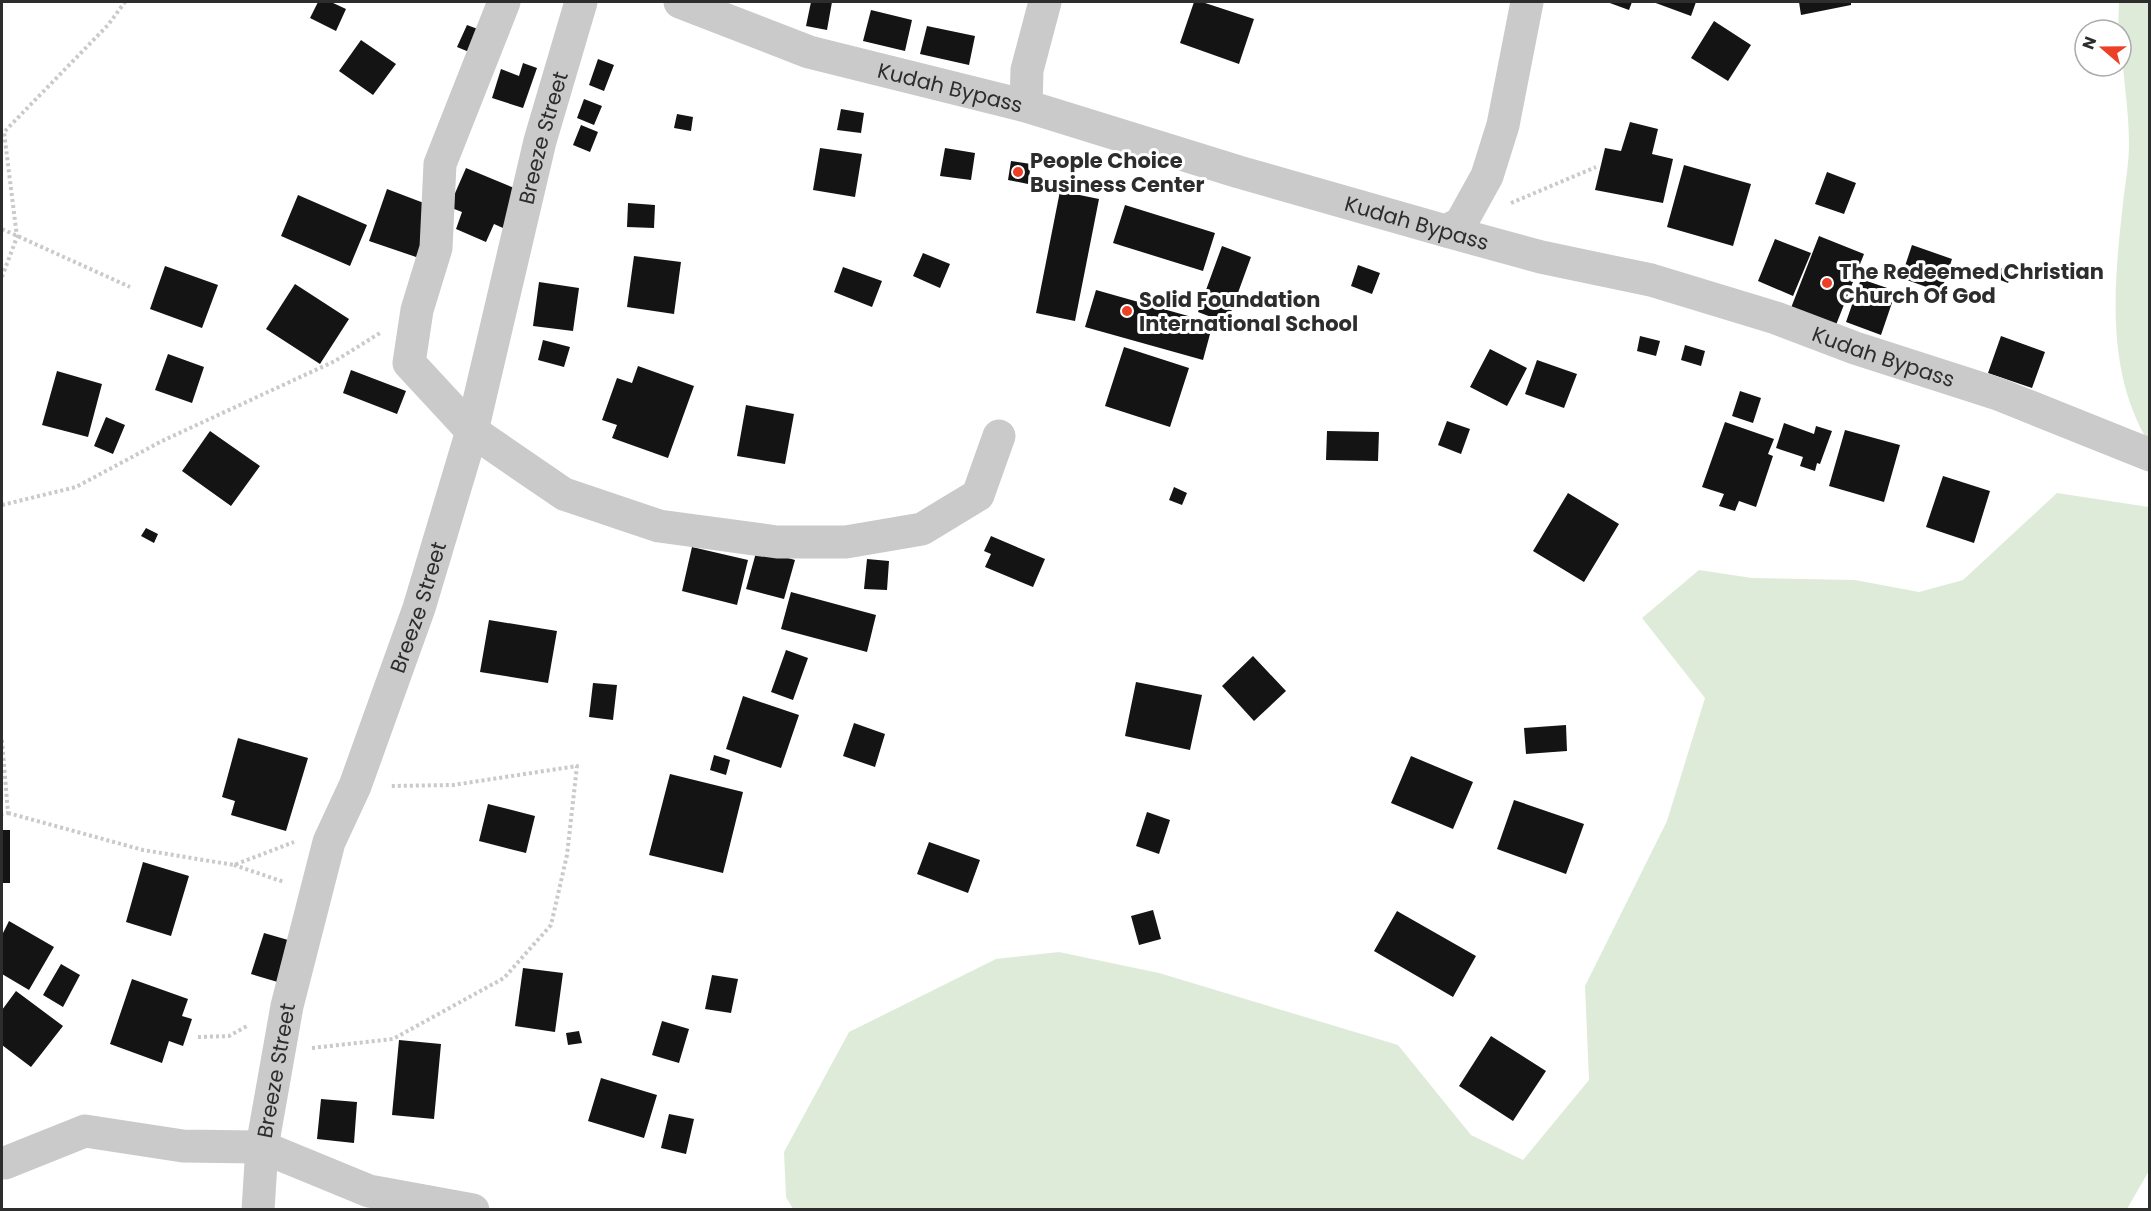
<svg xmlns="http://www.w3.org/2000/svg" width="2151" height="1211" viewBox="0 0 2151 1211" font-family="Poppins,sans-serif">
	<rect width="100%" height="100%" fill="#fff"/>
	<path fill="#dfebd9" d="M2119 2H2149V443C2105 371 2114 284 2123 203 2125 184 2129 164 2129 144 2129 106 2121 68 2121 30H2118Z
		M2057 493 2149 507 2150 1169 2127 1209H793L786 1197 784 1152 849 1032 996 959 1059 952 1159 973 1398 1045 1471 1135 1523 1160 1589 1080 1585 986 1667 821 1705 698 1642 618 1699 570 1752 578 1855 580 1919 592 1963 580Z"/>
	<path fill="#141414" d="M318 2H331L346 9 336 31 310 18Z
		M811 2H832L827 30 806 26Z
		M1194 2H1202L1254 19 1239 64 1180 43Z
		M1607 2H1632L1629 10Z
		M1653 2H1696L1691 16Z
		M1799 2H1851V5L1801 15Z
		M871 10 912 20 905 51 863 41Z
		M1714 21 1751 45 1728 81 1691 58Z
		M467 25 483 31 474 54 457 47Z
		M927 26 975 36 969 65 920 54Z
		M361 40 396 64 373 95 339 71Z
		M598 59 614 65 604 91 589 85Z
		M523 63 537 68 523 108 492 98 501 69 519 76Z
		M584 99 602 106 594 125 577 118Z
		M841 109 864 113 861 133 837 130Z
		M677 114 693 117 691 131 674 128Z
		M1630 122 1658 129 1652 154 1673 159 1663 203 1595 190 1605 148 1621 151Z
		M581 125 598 132 590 152 573 145Z
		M820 148 862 154 855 197 813 190Z
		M945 148 975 153 971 180 940 176Z
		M1011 161 1031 164 1028 184 1008 180Z
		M1684 165 1751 184 1733 246 1667 227Z
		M466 168 519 190 503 228 494 224 486 242 456 229 462 212 449 207Z
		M1827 172 1856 183 1844 214 1815 204Z
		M387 189 437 208 419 258 369 241Z
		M1060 191 1099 199 1075 321 1036 313Z
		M298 195 367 225 350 266 281 236Z
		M628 203 655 205 654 228 627 227Z
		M1125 205 1215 233 1203 271 1113 243Z
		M1819 236 1864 254 1834 330 1789 313Z
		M1775 239 1811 253 1793 296 1758 281Z
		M1912 245 1952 259 1941 292 1901 278Z
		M1222 246 1251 257 1227 323 1198 312Z
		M923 253 950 264 940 288 913 276Z
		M634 256 681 262 674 314 627 307Z
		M1358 265 1380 273 1372 294 1351 286Z
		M165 266 218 285 202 328 150 309Z
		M843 267 882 281 872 307 834 292Z
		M2000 268 2013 273 2008 283 1995 278Z
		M1861 279 1896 291 1881 335 1846 322Z
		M539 282 579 288 573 331 533 326Z
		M295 284 349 319 320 364 266 329Z
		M1096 290 1213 323 1203 360 1085 327Z
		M1640 336 1660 341 1656 356 1637 351Z
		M2001 336 2045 352 2032 388 1988 373Z
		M543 340 570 347 564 367 538 360Z
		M1685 345 1705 351 1701 366 1681 360Z
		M1124 347 1189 368 1170 427 1105 406Z
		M1490 349 1527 368 1507 406 1470 387Z
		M168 354 204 367 192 403 155 390Z
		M1537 360 1577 374 1564 408 1525 394Z
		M638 366 694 386 668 458 612 438 617 425 602 420 617 378 632 383Z
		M351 370 406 391 397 414 343 393Z
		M57 371 102 384 88 437 42 425Z
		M1740 391 1761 398 1753 423 1732 416Z
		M746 405 794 414 785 464 737 456Z
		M106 417 125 425 113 454 94 446Z
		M1447 421 1470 429 1461 454 1438 445Z
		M1725 422 1774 439 1768 454 1773 456 1756 507 1739 501 1735 511 1719 506 1724 494 1702 487Z
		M1784 423 1814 434 1816 426 1832 431 1820 464 1817 463 1815 471 1800 466 1803 457 1776 448Z
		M1845 430 1900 445 1884 502 1829 486Z
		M210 431 260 466 231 506 182 471Z
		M1327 431 1379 432 1378 461 1326 460Z
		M1943 476 1990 491 1974 543 1926 527Z
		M1174 487 1187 493 1182 505 1169 500Z
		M1568 493 1619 524 1584 582 1533 551Z
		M146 528 158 534 154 543 141 536Z
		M991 536 1045 559 1033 587 985 567 991 554 984 551Z
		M692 547 748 560 737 605 682 591Z
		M757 549 795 560 784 599 746 589Z
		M867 559 889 561 887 590 864 589Z
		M791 592 876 615 867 652 781 629Z
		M489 620 557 631 548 683 480 672Z
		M786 650 808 658 793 700 771 692Z
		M1253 656 1286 691 1254 721 1222 686Z
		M1136 682 1202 695 1190 750 1125 736Z
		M593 683 617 685 613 720 589 717Z
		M743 696 799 715 781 768 726 749Z
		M854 723 885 734 875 767 843 756Z
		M1566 725 1567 751 1526 754 1524 728Z
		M238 738 308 758 286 831 231 815 235 801 222 797Z
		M714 755 730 760 726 775 710 770Z
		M1411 756 1473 782 1453 829 1391 803Z
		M670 774 743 792 723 873 649 855Z
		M1514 800 1584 824 1566 874 1497 849Z
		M488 804 535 816 526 853 479 841Z
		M1147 812 1170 820 1159 854 1136 846Z
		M2 830H10V883H2Z
		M929 842 980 860 968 893 917 874Z
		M143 862 189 876 171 936 126 922Z
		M1153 910 1161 939 1139 945 1131 916Z
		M1397 911 1476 956 1453 997 1374 951Z
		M9 921 54 947 29 990 2 974V935Z
		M264 933 295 942 281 983 251 974Z
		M61 964 80 975 63 1007 43 995Z
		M523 968 563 973 555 1032 515 1026Z
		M712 975 738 979 731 1013 705 1009Z
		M132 979 188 999 182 1016 192 1019 183 1046 169 1041 162 1063 110 1044Z
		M16 991 63 1026 31 1067 2 1045V1010Z
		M662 1021 689 1029 679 1063 652 1055Z
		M579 1031 582 1043 568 1045 566 1033Z
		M1491 1036 1546 1071 1513 1121 1459 1086Z
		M399 1040 441 1044 434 1119 392 1115Z
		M601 1078 657 1095 644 1138 588 1121Z
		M321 1099 357 1102 354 1143 317 1139Z
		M669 1114 694 1119 686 1154 661 1148Z"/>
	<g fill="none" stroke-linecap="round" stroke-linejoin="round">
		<path stroke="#cacaca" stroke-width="4" stroke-dasharray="3 3" stroke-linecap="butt" d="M1511 203 1596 167
			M2 229 130 287
			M2 277 17 237 4 132 108 25 125 2
			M2 505 76 487 162 441 335 361 380 333
			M2 740 8 813 2 814
			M8 813 143 850 234 865 294 842
			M234 865 284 882
			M198 1037 229 1036 249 1025
			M312 1048 393 1039 504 978 551 925 567 855 577 766 453 785 391 786"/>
		<g stroke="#cacaca" stroke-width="33">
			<path d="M504 2 440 164 436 248 417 310 409 363 472 431 564 494 659 526 777 542H846L922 529 978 495 999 436"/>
			<path d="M1026 106 1027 70 1045 2"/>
			<path d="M1446 231 1461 223 1487 176 1503 125 1527 2"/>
			<path d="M5 1163 85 1131 183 1146 262 1147 369 1191 473 1210"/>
			<path id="s1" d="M258 1210 262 1147 287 1006 329 842 355 786 419 608 472 431 540 141 581 2"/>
		</g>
		<path stroke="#cacaca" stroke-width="33" id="s2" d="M680 2 809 52 1026 106 1239 172 1446 231 1541 257 1651 280 1776 318 1855 348 1998 394 2150 455"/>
	</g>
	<g fill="#ec4127" stroke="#fff" stroke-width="2">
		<circle cx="1018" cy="172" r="6"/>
		<circle cx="1827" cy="283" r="6"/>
		<circle cx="1127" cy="311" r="6"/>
	</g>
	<g text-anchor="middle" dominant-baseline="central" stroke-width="6" stroke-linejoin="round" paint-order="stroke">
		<g font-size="21" fill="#2d2d2d" stroke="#fff">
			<text stroke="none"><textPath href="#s2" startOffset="284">Kudah Bypass</textPath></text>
			<text stroke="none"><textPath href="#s1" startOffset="1113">Breeze Street</textPath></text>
			<text stroke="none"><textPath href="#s2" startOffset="770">Kudah Bypass</textPath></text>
			<text stroke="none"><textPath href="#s2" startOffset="1256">Kudah Bypass</textPath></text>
			<text stroke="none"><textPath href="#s1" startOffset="627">Breeze Street</textPath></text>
			<text stroke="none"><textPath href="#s1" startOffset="141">Breeze Street</textPath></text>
		</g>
		<g font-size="21" font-weight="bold" fill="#2d2d2d" stroke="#fff" text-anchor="start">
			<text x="1030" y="160">People Choice<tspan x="1030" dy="24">Business Center</tspan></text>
			<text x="1839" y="271">The Redeemed Christian<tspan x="1839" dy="24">Church Of God</tspan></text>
			<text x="1139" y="299">Solid Foundation<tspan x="1139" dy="24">International School</tspan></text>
		</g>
	</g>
	<rect width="2151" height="1211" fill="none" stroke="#2d2d2d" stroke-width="6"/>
	<g transform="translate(2103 48) rotate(290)"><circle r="28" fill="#ffffff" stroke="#ababab" stroke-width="1.5"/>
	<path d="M0-4.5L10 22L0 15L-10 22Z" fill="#ec4127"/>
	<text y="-9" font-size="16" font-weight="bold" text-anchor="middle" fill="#2d2d2d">N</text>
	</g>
</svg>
